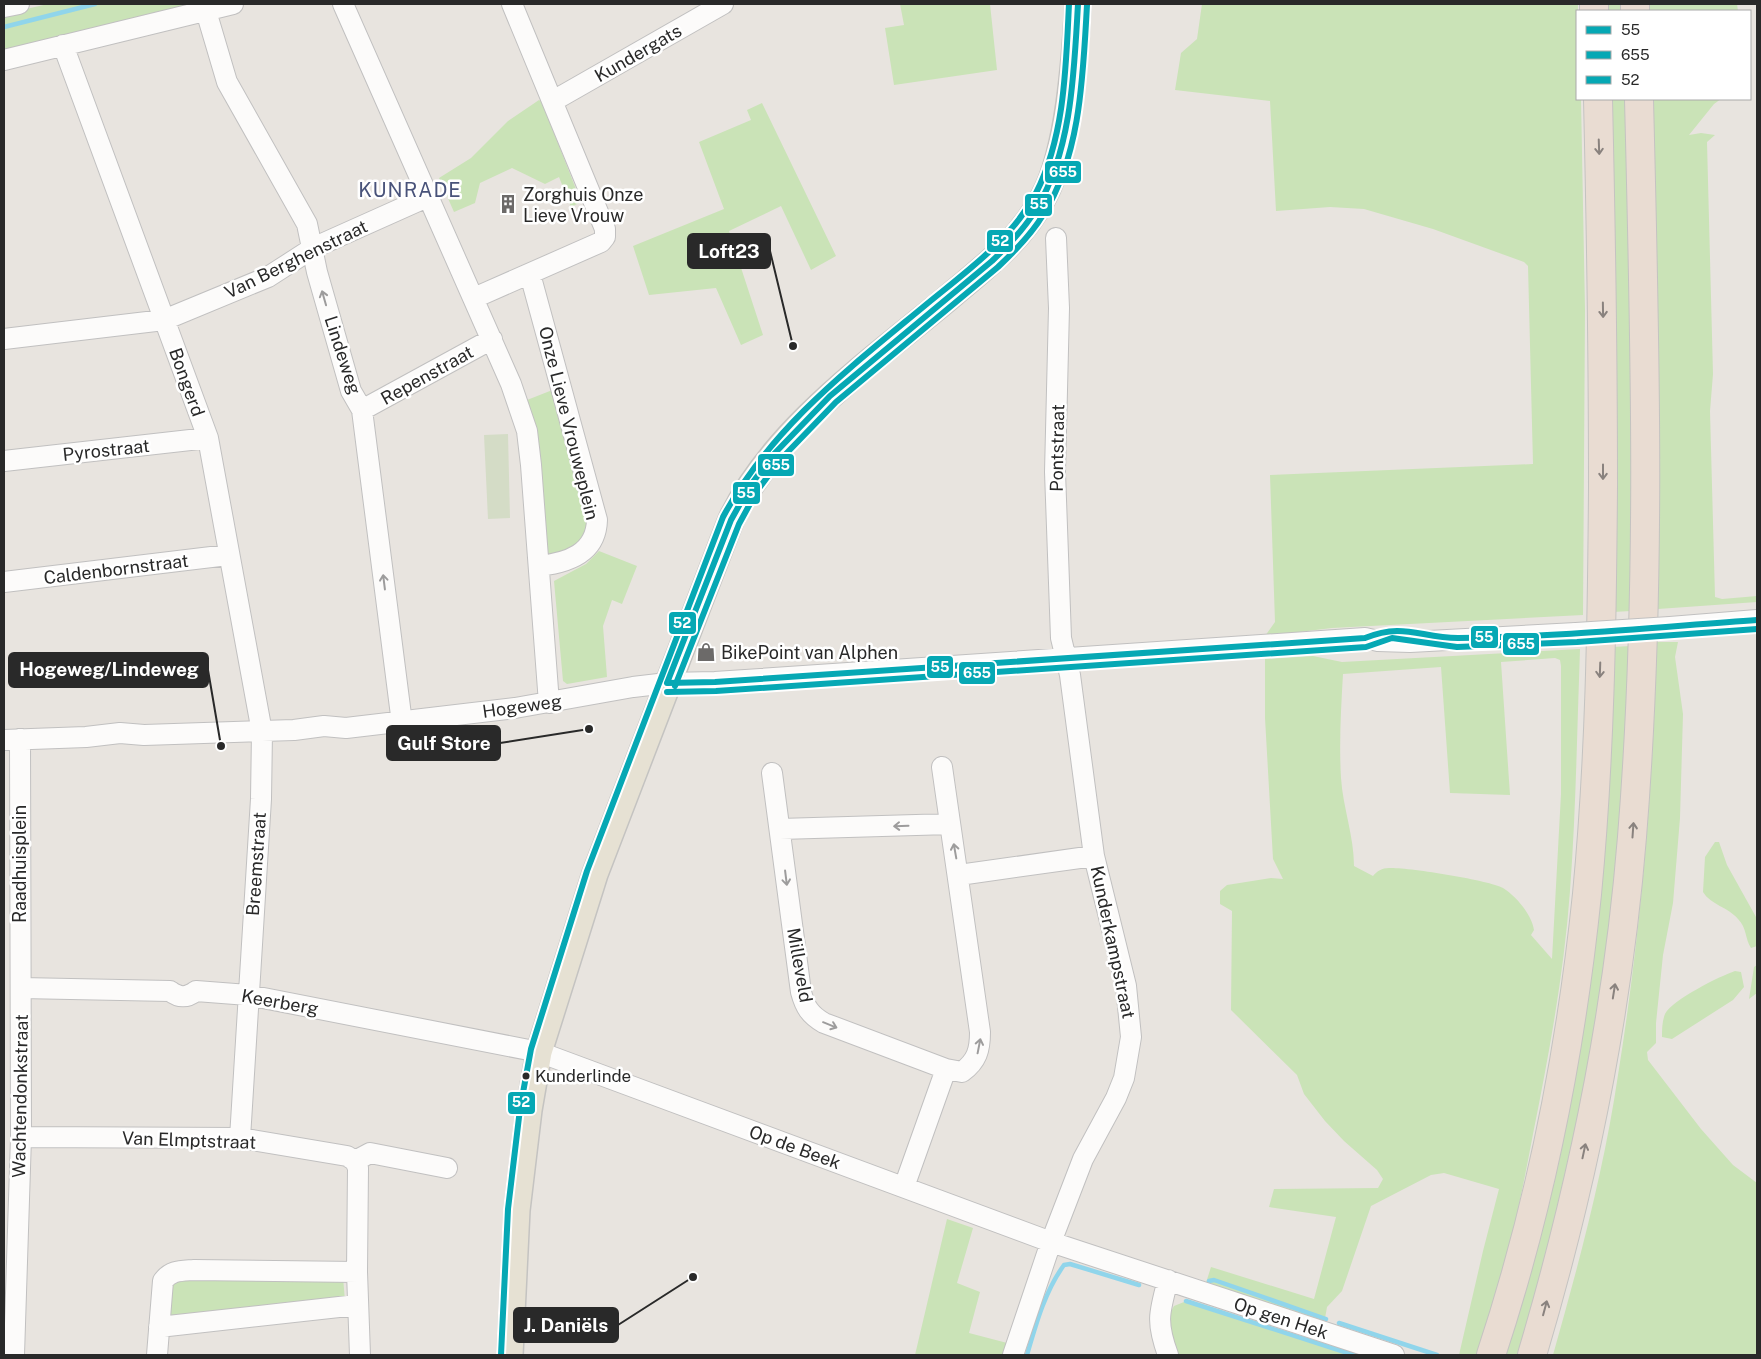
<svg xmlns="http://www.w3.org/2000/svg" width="1761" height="1359" viewBox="0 0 1761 1359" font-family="'Public Sans',sans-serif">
	<rect width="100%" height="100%" fill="#e8e4df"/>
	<path fill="#cae3b7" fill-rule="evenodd" d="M48 4H203L4 52V14Z
		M900 4H990L997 70 894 85 885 28 904 25Z
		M1202 4H1578L1577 99H1581L1585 310 1583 615 1332 628 1265 636 1275 622 1270 475 1533 464 1528 266 1524 262 1433 229 1364 209 1330 207 1276 211 1270 101 1175 90 1181 53 1197 39Z
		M1603 4H1623L1624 11H1603Z
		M1647 4H1737L1738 11H1648Z
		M1607 99H1626L1632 349 1631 611 1613 612Z
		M1651 99H1721L1714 104 1689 135 1701 133 1715 135 1707 142 1713 374 1710 411 1715 597 1722 599 1757 596V602L1658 609V475Z
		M539 100 542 102 581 202 571 207 559 177 545 184 512 168 480 183 475 203 454 212 439 178 471 158 508 121Z
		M762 103 836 256 811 270 781 206 729 231 763 335 741 345 716 288 649 295 633 246 724 209 699 142 751 120 747 110Z
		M555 389 590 518 588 536 561 556 547 553 527 400Z
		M599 551 637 566 622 604 612 600 603 626 607 677 567 684 563 681 554 581 586 564Z
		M1657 642H1678L1675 657 1683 714 1680 818 1673 903 1663 955 1656 1023V1043L1647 1052 1648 1060 1701 1129 1733 1165 1757 1183V1355H1553C1579 1263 1604 1170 1618 1075 1641 932 1653 787 1657 642Z
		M1630 646 1618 882 1589 1092 1524 1355H1499L1521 1283 1613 647Z
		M1580 649C1577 730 1576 811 1570 891 1564 973 1549 1054 1533 1134 1519 1209 1503 1283 1480 1355H1459L1483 1251 1499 1189 1444 1173 1431 1175 1371 1206 1342 1291 1327 1307 1324 1324 1205 1286 1211 1267 1314 1299 1336 1217 1269 1207 1274 1189 1378 1188 1383 1179 1377 1170 1344 1141 1325 1121 1304 1094 1297 1075 1231 1010 1232 911 1220 904V891L1227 885 1271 878 1283 879 1273 859 1265 718V659L1313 656 1342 662ZM1555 658 1560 660 1561 666V794L1552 959 1531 935 1534 930C1532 915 1516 896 1503 888 1489 880 1406 867 1389 868 1382 868 1377 871 1373 876L1354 866C1354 836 1343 808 1341 778 1339 744 1341 708 1343 674L1441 667 1450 793 1510 795 1501 662Z
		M1715 842H1719L1727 865 1756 917 1757 946 1751 948C1745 939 1747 928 1738 919 1728 907 1711 905 1703 892L1705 857Z
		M1757 965V993L1749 999 1754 967Z
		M1735 971 1741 972 1744 987 1733 1000 1672 1039 1662 1037C1662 1030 1662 1021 1665 1014 1672 1000 1720 976 1735 971Z
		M947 1219 973 1228 957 1283 980 1292 969 1333 1011 1344 1023 1355H915Z
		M343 1277 345 1301 170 1321V1280Z
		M1184 1302 1236 1316 1358 1355H1178L1173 1345 1169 1315 1174 1306Z"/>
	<path fill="#d4dcc6" d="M508 434 510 518 488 519 484 435Z"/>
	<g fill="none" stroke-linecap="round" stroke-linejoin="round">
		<path stroke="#90d5eb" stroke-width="4.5" d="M4 27 95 4
			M1209 1281 1214 1280 1326 1319
			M1186 1301 1354 1355
			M1339 1323 1437 1355
			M1027 1355C1036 1324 1045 1291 1064 1265L1070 1264 1139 1285"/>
		<g stroke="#c1c0c0" stroke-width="22">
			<path id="minor" d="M343 4 511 384 527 431 531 465 549 703
				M4 7 19 4
				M206 11 227 82 307 224 317 272 351 391 362 410 402 723
				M63 45 208 438 262 732 261 799 240 1138
				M4 60 233 4
				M553 101 723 4
				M530 274 597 520C596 554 567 563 539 566
				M474 298 601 242 605 237V229L512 4
				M4 339 164 320 268 277 313 248 427 197
				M362 410 492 339
				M4 461 208 438
				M4 582 228 555
				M1670 627 1757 620
				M4 740 86 737 120 733 144 735 294 730 324 726 346 728 515 708 633 687 667 683 715 682 1365 638 1378 641 1410 642 1576 633
				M772 773 801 992C805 1007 810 1015 824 1023L946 1069 962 1072C977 1061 980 1050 980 1032L942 767
				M780 829 950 824
				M959 875 1094 856
				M21 988 170 991C179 998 187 998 196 991L248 995 539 1052 1051 1242 1394 1355
				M21 1137 240 1138 347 1156 355 1161 358 1168 357 1272 360 1355
				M355 1161 370 1153 447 1168
				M904 1187 946 1069
				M159 1327 357 1305
				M14 1355 21 1137 20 739
				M157 1355 163 1281C171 1270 181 1271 194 1270L357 1272
				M1013 1355 1051 1242 1083 1159 1116 1098 1124 1078 1131 1037 1126 986 1094 856 1070 675 1061 638 1055 472 1059 308 1056 238
				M1168 1355C1156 1322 1159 1313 1168 1280"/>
		</g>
		<g stroke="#c4c3c1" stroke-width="28">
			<path id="major" d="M510 1355 517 1210 529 1110 539 1052 595 874 731 520C775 427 877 358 954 293 988 265 1024 236 1044 196 1069 149 1075 58 1078 4"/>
		</g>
		<g stroke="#c4c3c1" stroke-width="30">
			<path id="highway" d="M1594 4V11
				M1635 4V11
				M1491 1355C1540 1207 1571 1050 1587 894 1600 759 1602 623 1603 487 1603 358 1601 228 1598 99
				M1532 1355C1582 1187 1618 1012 1632 837 1652 592 1645 344 1639 99"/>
		</g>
		<use href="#minor" stroke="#fcfbfa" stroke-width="20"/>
		<use href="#major" stroke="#e6e1d3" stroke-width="25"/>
		<use href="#highway" stroke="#e9dcd2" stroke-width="28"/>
		<g stroke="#c1c0c0" stroke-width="22" stroke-linecap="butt">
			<path id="minor-bridge" d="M1576 633 1670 627"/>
		</g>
		<use href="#minor-bridge" stroke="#fcfbfa" stroke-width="20"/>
		<g stroke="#fff" stroke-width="10">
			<path id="bus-1" d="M667 683 715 682 1365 638C1404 622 1420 638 1458 638 1558 637 1658 627 1757 620
				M667 683 731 520 750 486 774 454 830 396 992 261C1009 245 1025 228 1037 208 1072 149 1074 72 1078 4"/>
		</g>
		<g stroke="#fff" stroke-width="10">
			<path id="bus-2" d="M675 686 739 524 757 491 780 460 836 402 998 267C1015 251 1031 235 1043 215 1081 155 1083 74 1087 5
				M667 692 716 691 1366 647 1392 638 1457 647 1577 642 1757 629"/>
		</g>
		<g stroke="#fff" stroke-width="10">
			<path id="bus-3" d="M501 1355 508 1209 520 1109 531 1049 587 871 723 517C771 427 851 367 928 303 967 271 1012 239 1036 193 1065 136 1066 65 1069 4"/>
		</g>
		<use href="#bus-1" stroke="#06a8b4" stroke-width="6"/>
		<use href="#bus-2" stroke="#06a8b4" stroke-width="6"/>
		<use href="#bus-3" stroke="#06a8b4" stroke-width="6"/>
	</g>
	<defs><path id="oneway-shaft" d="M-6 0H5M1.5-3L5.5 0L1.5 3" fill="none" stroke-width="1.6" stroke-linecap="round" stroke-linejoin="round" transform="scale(1.25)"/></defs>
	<g stroke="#89827e">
		<use href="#oneway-shaft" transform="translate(1599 147) rotate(88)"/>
		<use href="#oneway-shaft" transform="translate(1603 310) rotate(89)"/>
		<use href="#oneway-shaft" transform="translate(1603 472) rotate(90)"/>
		<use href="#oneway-shaft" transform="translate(1600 670) rotate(92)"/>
		<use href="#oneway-shaft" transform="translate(1633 830) rotate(-86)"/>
		<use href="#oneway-shaft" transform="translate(1614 991) rotate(-81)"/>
		<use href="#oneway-shaft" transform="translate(1584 1151) rotate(-78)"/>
		<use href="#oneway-shaft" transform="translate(1545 1308) rotate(-75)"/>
	</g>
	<g stroke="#9d9c9c">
		<use href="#oneway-shaft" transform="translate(324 298) rotate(-106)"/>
		<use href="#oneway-shaft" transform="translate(384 582) rotate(-97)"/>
		<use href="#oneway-shaft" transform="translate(901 826) rotate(178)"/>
		<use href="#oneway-shaft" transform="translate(955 851) rotate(-100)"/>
		<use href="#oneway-shaft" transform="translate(786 878) rotate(83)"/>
		<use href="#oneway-shaft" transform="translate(830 1025) rotate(22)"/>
		<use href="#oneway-shaft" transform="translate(979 1046) rotate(-79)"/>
	</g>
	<defs>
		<g id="building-bare" transform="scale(1.5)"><path d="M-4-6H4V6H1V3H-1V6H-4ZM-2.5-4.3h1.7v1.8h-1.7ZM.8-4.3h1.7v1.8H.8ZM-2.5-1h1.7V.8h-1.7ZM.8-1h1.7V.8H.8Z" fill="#6c6a69" stroke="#fff" stroke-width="2.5" paint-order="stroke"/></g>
		<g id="shop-bare" transform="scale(1.5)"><path d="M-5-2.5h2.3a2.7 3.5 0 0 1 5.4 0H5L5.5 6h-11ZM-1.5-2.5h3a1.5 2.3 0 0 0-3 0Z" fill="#6c6a69" stroke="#fff" stroke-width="2.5" paint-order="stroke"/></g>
	</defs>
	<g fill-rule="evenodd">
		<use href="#building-bare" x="508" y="204"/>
		<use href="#shop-bare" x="706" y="652"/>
	</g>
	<circle fill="#292929" stroke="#fff" stroke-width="2" cx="526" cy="1076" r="4.5"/>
	<g text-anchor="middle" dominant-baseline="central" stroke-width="5" stroke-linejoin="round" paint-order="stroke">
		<g font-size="17" fill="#292929" stroke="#fff" text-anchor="start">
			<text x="535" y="1076">Kunderlinde</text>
		</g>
		<g font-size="18" fill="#292929" stroke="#fff">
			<text transform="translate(638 53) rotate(-30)">Kundergats</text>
			<text transform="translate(296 259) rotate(-26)">Van Berghenstraat</text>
			<text transform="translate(343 355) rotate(72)">Lindeweg</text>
			<text transform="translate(427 375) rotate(-29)">Repenstraat</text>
			<text transform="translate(187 382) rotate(70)">Bongerd</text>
			<text transform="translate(569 423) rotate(76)">Onze Lieve Vrouweplein</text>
			<text transform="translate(1057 448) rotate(-89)">Pontstraat</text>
			<text transform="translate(106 450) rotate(-6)">Pyrostraat</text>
			<text transform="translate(116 569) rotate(-7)">Caldenbornstraat</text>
			<text transform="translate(522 706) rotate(-8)">Hogeweg</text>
			<text transform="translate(19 864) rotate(-90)">Raadhuisplein</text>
			<text transform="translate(256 864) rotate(-86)">Breemstraat</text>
			<text transform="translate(1113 942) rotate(78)">Kunderkampstraat</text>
			<text transform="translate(800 965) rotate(80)">Milleveld</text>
			<text transform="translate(280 1002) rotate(10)">Keerberg</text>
			<text transform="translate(20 1096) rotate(-89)">Wachtendonkstraat</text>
			<text transform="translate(189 1140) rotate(2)">Van Elmptstraat</text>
			<text transform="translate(795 1147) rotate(20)">Op de Beek</text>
			<text transform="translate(1281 1318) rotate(18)">Op gen Hek</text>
		</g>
		<g font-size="18" fill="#292929" stroke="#fff" text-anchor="start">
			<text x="523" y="194">Zorghuis Onze<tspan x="523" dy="21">Lieve Vrouw</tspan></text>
			<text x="721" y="652">BikePoint van Alphen</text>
		</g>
		<g font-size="20" letter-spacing="1" fill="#49537a" stroke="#fff">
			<text x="410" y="190">KUNRADE</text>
		</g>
	</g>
	<path fill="none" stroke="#292929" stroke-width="2" d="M793 346L770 251M221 746L208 670M589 729L500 743M693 1277L618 1325"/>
	<g fill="#292929" stroke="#fff" stroke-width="2">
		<circle cx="793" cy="346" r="5"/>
		<circle cx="221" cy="746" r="5"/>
		<circle cx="589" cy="729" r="5"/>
		<circle cx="693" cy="1277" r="5"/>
	</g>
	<g fill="#292929" stroke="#292929" stroke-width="2">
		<rect x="688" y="234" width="82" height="34" rx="5"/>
		<rect x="9" y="653" width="199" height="34" rx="5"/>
		<rect x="387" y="726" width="113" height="34" rx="5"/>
		<rect x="514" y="1308" width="104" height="34" rx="5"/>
	</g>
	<g font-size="19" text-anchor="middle" font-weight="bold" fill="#fff">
		<text x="729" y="258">Loft23</text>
		<text x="109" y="676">Hogeweg/Lindeweg</text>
		<text x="444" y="750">Gulf Store</text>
		<text x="566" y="1332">J. Daniëls</text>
	</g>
	<g stroke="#fff" stroke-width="2">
		<rect x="1044" y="160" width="38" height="24" rx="5" fill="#06a8b4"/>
		<rect x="1024" y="193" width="29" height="24" rx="5" fill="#06a8b4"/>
		<rect x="986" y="229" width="28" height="24" rx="5" fill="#06a8b4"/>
		<rect x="757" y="453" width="38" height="24" rx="5" fill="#06a8b4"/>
		<rect x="732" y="481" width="29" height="24" rx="5" fill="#06a8b4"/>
		<rect x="668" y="611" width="29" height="24" rx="5" fill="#06a8b4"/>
		<rect x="1470" y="625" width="29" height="24" rx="5" fill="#06a8b4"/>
		<rect x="1502" y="632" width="38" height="24" rx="5" fill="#06a8b4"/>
		<rect x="926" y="655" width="28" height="24" rx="5" fill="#06a8b4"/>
		<rect x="958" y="661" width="38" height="24" rx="5" fill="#06a8b4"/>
		<rect x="507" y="1091" width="29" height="24" rx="5" fill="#06a8b4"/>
	</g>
	<g font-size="14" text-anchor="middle" font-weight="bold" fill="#fff">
		<text x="1063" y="177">655</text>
		<text x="1039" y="209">55</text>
		<text x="1000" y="246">52</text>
		<text x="776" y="470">655</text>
		<text x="746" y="498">55</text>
		<text x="682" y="628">52</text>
		<text x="1484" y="642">55</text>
		<text x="1521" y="649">655</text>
		<text x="940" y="672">55</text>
		<text x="977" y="678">655</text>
		<text x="521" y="1107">52</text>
	</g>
	<rect width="1761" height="1359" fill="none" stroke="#292929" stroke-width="10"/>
	<rect x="1576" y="10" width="175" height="90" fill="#ffffff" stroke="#a9a9a9"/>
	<rect x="1586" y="26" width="25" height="8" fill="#06a8b4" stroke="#a9a9a9"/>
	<text x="1621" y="35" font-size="15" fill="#292929">55</text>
	<rect x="1586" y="51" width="25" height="8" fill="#06a8b4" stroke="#a9a9a9"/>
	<text x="1621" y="60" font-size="15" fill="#292929">655</text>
	<rect x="1586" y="76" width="25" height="8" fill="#06a8b4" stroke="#a9a9a9"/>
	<text x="1621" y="85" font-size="15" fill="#292929">52</text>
</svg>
